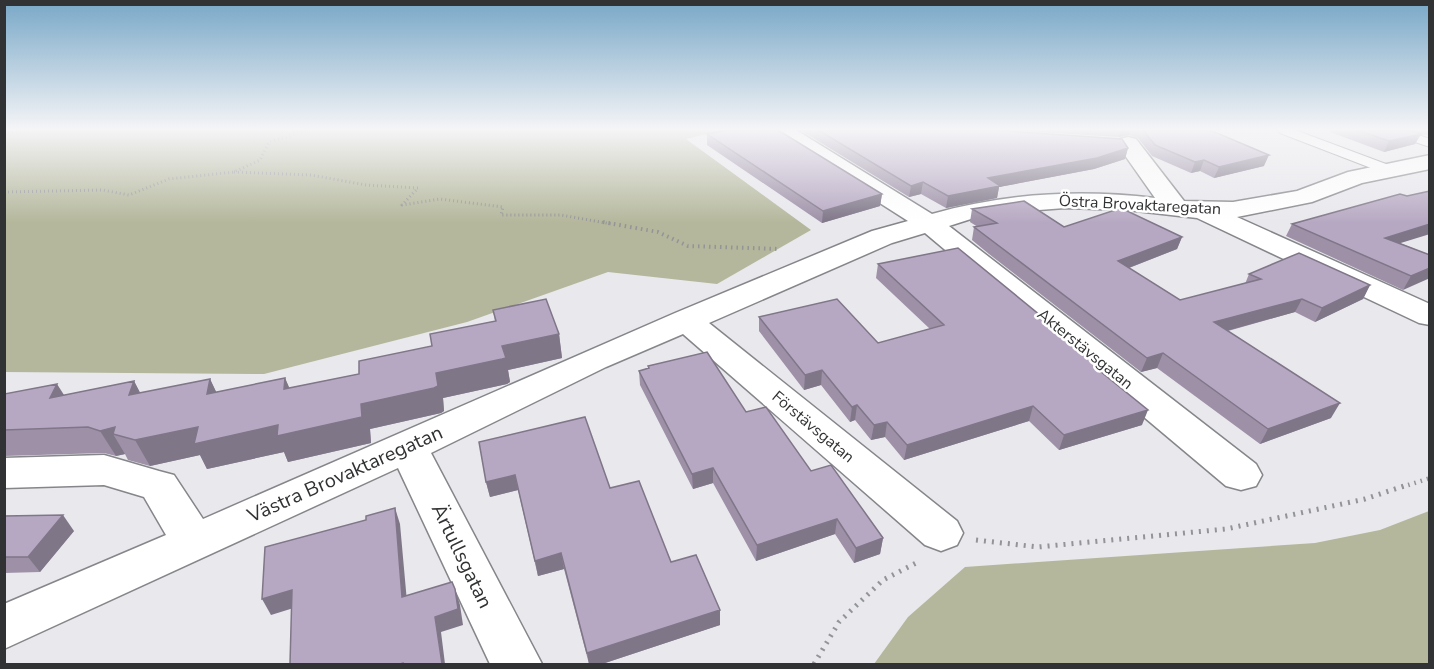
<svg xmlns="http://www.w3.org/2000/svg" width="1434" height="669" viewBox="0 0 1434 669" font-family="'Nunito Sans',sans-serif">
	<rect width="100%" height="100%" fill="#e8e8ed"/>
	<path fill="#b4b79b" d="M5 130H722L686 139 811 230 717 284 608 272 467 322 264 374 5 372Z
		M1429 511V664H874L908 617 965 567 1315 543 1380 530Z"/>
	<g fill="none" stroke-linecap="round" stroke-linejoin="round">
		<g stroke="#85868a" stroke-width="2">
			<path id="lane" d="M1278 130H1295L1394 167 1396 170 1394 173H1384L1280 133Z
				M1386 130H1404L1430 139V147L1388 133Z"/>
		</g>
		<g stroke="#85868a" stroke-width="3">
			<path id="street" d="M770 130H796L932 214C1006 193 1080 189 1155 198L1117 144 1120 139 1128 137 1136 139 1184 201 1233 202 1297 191 1348 172 1430 155V169L1362 183 1312 202 1237 217 1430 304V325L1419 323 1197 218 1127 210 1065 208 1012 212 974 218 949 226 1256 464 1262 475 1256 486 1241 490 1226 486 925 233 892 243 709 323 957 521 963 533 957 545 941 551 925 545 683 334 606 367 431 453 542 664H490L398 468 4 649V604L166 535 144 497 104 485 4 488V458L104 455 159 471 174 475 203 519 675 313 872 231 908 221 773 135Z"/>
		</g>
		<path stroke="#939497" stroke-width="3" stroke-dasharray="1 3" stroke-linecap="butt" d="M4 133 25 130
			M234 172 311 175 366 185 418 188 402 205 440 199 503 207 501 215H561L612 224
			M4 192 103 190 129 195 169 179 234 172 260 160 269 142 310 130"/>
		<path stroke="#939497" stroke-width="4" stroke-dasharray="1.5 4" stroke-linecap="butt" d="M603 222 658 232 688 246 780 249"/>
		<path stroke="#939497" stroke-width="4.5" stroke-dasharray="1.5 5" stroke-linecap="butt" d="M1402 487 1430 478"/>
		<path stroke="#939497" stroke-width="5" stroke-dasharray="2 6" stroke-linecap="butt" d="M976 540 1038 547 1226 529 1365 499 1407 485
			M814 664 839 622 883 580 920 561"/>
		<use href="#lane" fill="#fff" fill-rule="evenodd"/>
		<use href="#street" fill="#fff" fill-rule="evenodd"/>
	</g>
	<path fill="#9d90a7" d="M800 130H992L1128 148 1125 159 1094 169 999 187 997 198 946 208 921 194 909 197Z
		M1003 130H1210L1264 166 1214 178 1200 171 1191 173 1152 156 1138 138 1129 135 1119 137Z
		M1331 130H1409L1421 134 1415 144 1384 152 1330 132Z
		M1410 130H1430V136Z
		M707 134 882 194 880 206 822 223 707 145Z
		M972 209 1064 227 1182 237 1177 249 1129 268 1180 300 1245 284 1249 274 1370 285 1363 299 1315 322 1295 312 1228 331 1331 418 1260 444 1157 368 1141 372 989 254 972 240 974 227H978L970 222Z
		M1292 224 1400 243 1430 255 1403 290 1286 236Z
		M878 264 1104 374 1142 425 1059 450 1029 421 904 460 885 437 871 440 855 420 850 422 821 385 804 390 759 331V317L878 343 930 329 876 278Z
		M493 310 559 334 562 358 508 370 510 382 507 384 443 398 444 411 441 413 370 429 371 443 288 462 284 452 207 469 200 455 150 466 128 460 125 454 116 456 104 453 4 456V394L64 395 134 381 140 393 210 379 216 392 285 378 289 388 359 374 432 346 495 321Z
		M648 366 746 412 883 538 880 554 854 563 835 534 756 561 713 483 693 489 640 385 639 371 648 368Z
		M486 482 610 488 671 562 720 610V625L602 664H589L564 569 538 576 518 490 490 497Z
		M4 516 74 531 40 572 4 573Z"/>
	<path fill="#7f7688" d="M1121 130H1130L1129 135 1119 137Z
		M1421 134 1415 144 1384 152 1389 141Z
		M1128 148 1125 159 1094 169 999 187 997 198 946 208 948 196 988 178Z
		M1269 155 1264 166 1214 178 1219 167Z
		M1204 160 1200 171 1191 173 1195 162Z
		M923 182 921 194 909 197 911 186Z
		M882 194 880 206 822 223 823 211Z
		M1430 224V234L1378 250 1385 238Z
		M1182 237 1177 249 1113 274 1118 261Z
		M1430 268V278L1403 290 1411 276Z
		M1370 285 1363 299 1315 322 1322 308Z
		M1302 299 1295 312 1208 336 1214 322Z
		M559 334 562 358 508 370 510 382 507 384 443 398 444 411 441 413 370 429 371 443 288 462 284 452 207 469 200 455 150 466 135 440 198 427 278 425 361 404 502 346Z
		M1163 353 1157 368 1141 372 1147 358Z
		M822 370 821 385 804 390 805 375Z
		M285 378 296 403 284 389Z
		M210 379 222 404 207 394Z
		M134 381 147 406 129 395Z
		M57 384 73 409 50 398Z
		M1340 403 1331 418 1260 444 1268 429Z
		M857 405 855 420 850 422 852 407Z
		M1033 406 1029 421 904 460 907 445Z
		M1148 410 1142 425 1059 450 1064 435Z
		M887 422 885 437 871 440 874 425Z
		M115 427 113 434 125 454 116 456 100 431Z
		M713 468V483L693 489 692 474Z
		M515 475 518 490 490 497 486 482Z
		M395 508 400 524 408 613 402 597Z
		M63 515 74 531 40 572 28 557Z
		M837 519 835 534 756 561 757 545Z
		M883 538 880 554 854 563 856 548Z
		M561 553 564 569 538 576 535 561Z
		M455 589 460 605 463 625 441 632 445 664H442L435 617Z
		M292 590 300 606 271 615 262 599Z
		M720 610V625L602 664H589L587 653Z"/>
	<path fill="#b6a8c2" stroke="#7f7688" stroke-width="1.5" d="M728 130H778L882 194 823 211 707 134Z
		M818 130H992L1122 139 1128 148 1097 158 988 178 1000 186 948 196 923 182 911 186Z
		M1143 130H1210L1269 155 1219 167 1204 160 1195 162 1155 145Z
		M1357 130H1409L1421 134 1389 141Z
		M1430 191V224L1385 238 1430 255V268L1411 276 1292 224 1400 194 1407 196Z
		M1024 201 1064 227 1121 208 1182 237 1118 261 1180 300 1261 279 1249 274 1299 253 1370 285 1322 308 1302 299 1214 322 1340 403 1268 429 1163 353 1147 358 974 227 997 223 972 209Z
		M958 248 1106 369 1100 371 1148 410 1064 435 1033 406 907 445 887 422 874 425 857 405 852 407 822 370 805 375 759 317 837 299 878 343 944 325 878 264Z
		M546 299 559 334 502 346 506 358 502 359 436 373 438 386 434 388 361 404 362 417 277 436 278 425 194 444 198 427 135 440 113 434 115 427 100 431 88 427 4 430V394L57 384 50 398 134 381 129 395 210 379 207 394 285 378 284 389 359 374V361L432 346 430 334 496 321 493 310Z
		M707 352 746 412 766 407 811 471 831 465 883 538 856 548 837 519 757 545 713 468 692 474 639 371 649 368 648 366Z
		M585 417 610 488 639 481 671 562 696 555 720 610 587 653 561 553 535 561 515 475 486 482 479 442Z
		M395 508 402 597 452 582 455 589 458 609 435 617 442 664H403V663L400 664H290L292 590 262 599 265 547 366 520V516Z
		M63 515 28 557H4V516Z"/>
	<linearGradient id="sky" x2="0" y2="1"><stop stop-color="#78a7c7"/><stop offset="0.58" stop-color="#f5f5f7"/><stop offset="1" stop-color="#f5f5f7" stop-opacity="0"/></linearGradient>
	<rect width="1434" height="223" fill="url(#sky)"/>
	<g text-anchor="middle" dominant-baseline="central" stroke-width="5" stroke-linejoin="round" paint-order="stroke">
		<g font-size="16" fill="#313233" stroke="#fff">
			<text transform="translate(1140 205) rotate(3)">Östra Brovaktaregatan</text>
			<text transform="translate(1085 349) rotate(39)">Akterstävsgatan</text>
			<text transform="translate(813 427) rotate(40)">Förstävsgatan</text>
		</g>
		<g font-size="20" fill="#313233" stroke="#fff">
			<text transform="translate(345 474) rotate(-24)">Västra Brovaktaregatan</text>
			<text transform="translate(462 556) rotate(64)">Ärtullsgatan</text>
		</g>
	</g>
	<rect width="1434" height="669" fill="none" stroke="#313233" stroke-width="12"/>
</svg>
